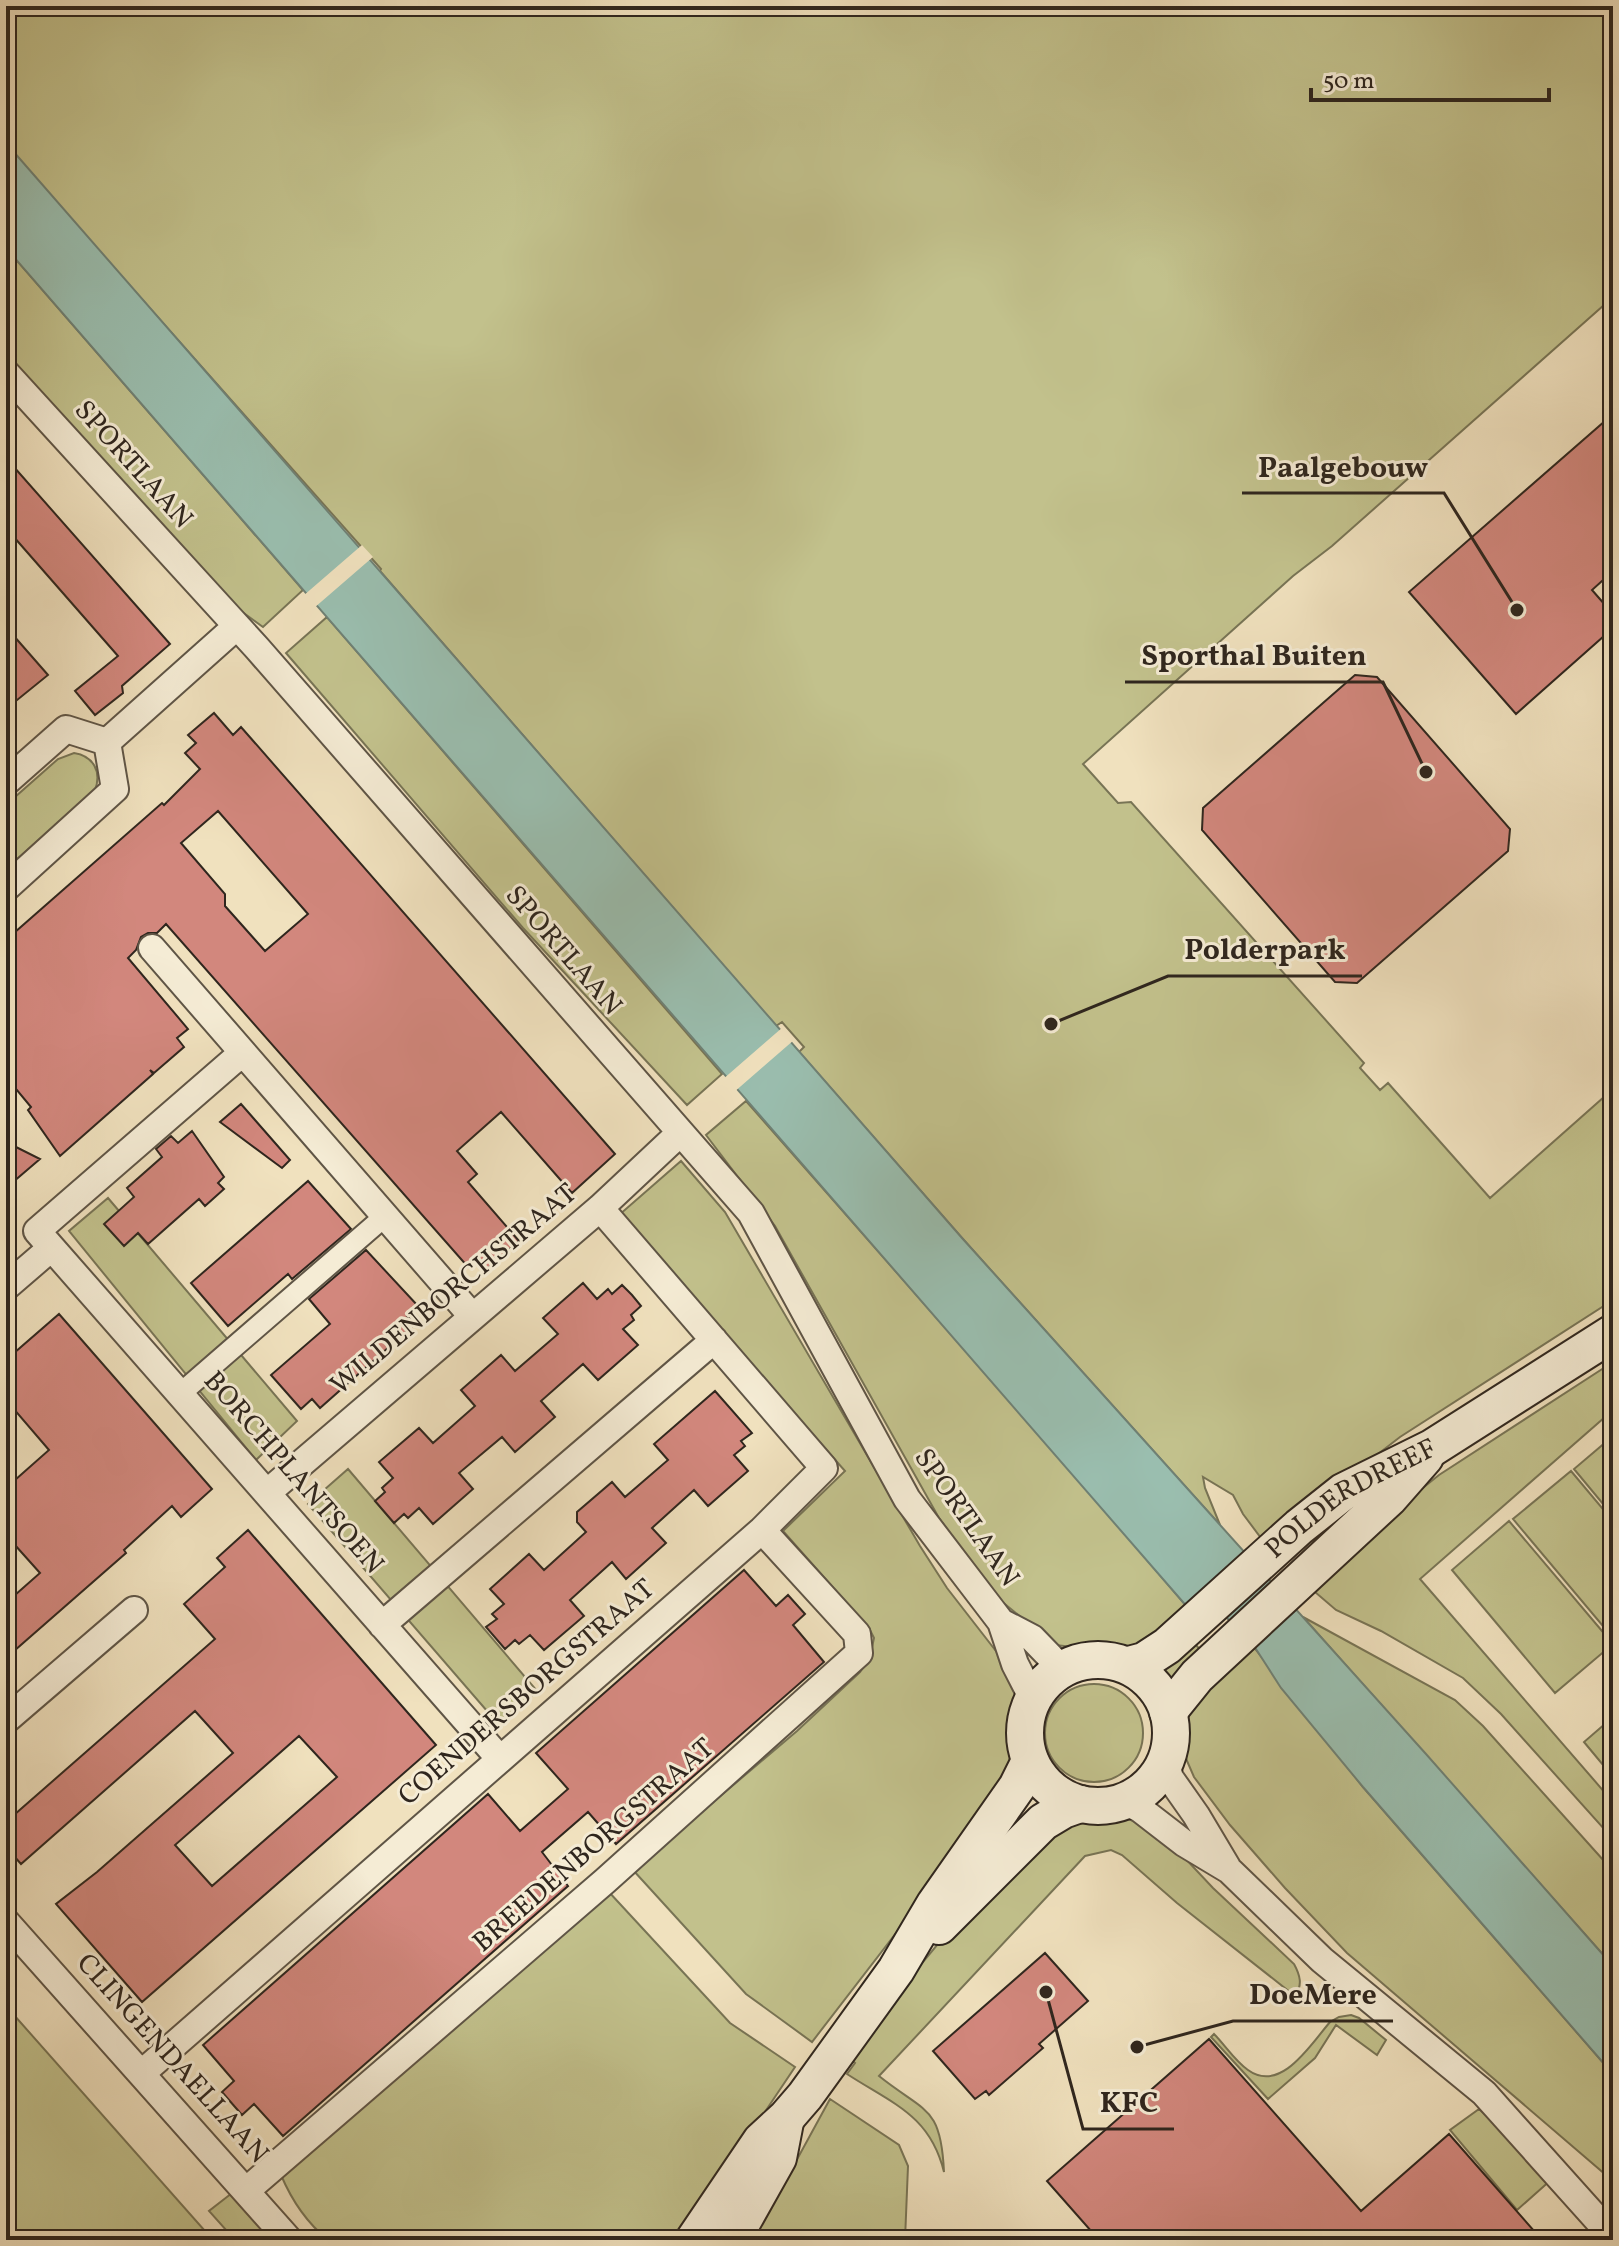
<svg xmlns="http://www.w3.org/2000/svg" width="1619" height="2246" viewBox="0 0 1619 2246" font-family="Vollkorn,serif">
	<rect width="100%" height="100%" fill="#f0e1be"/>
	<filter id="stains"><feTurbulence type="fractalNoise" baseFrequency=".0025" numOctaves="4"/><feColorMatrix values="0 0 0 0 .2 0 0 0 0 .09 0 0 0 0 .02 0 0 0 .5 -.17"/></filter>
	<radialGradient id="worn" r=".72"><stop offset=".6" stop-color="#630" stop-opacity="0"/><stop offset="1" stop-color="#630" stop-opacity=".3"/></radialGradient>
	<path fill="#c2c18c" stroke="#787455" stroke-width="2" d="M6 6H1613V297L1332 546 1293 576 1083 764 1118 803 1131 802 1364 1063 1360 1068 1380 1090 1388 1083 1490 1198 1613 1089V1300L1400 1437 1264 1542 1243 1514 1233 1495 1203 1477 1205 1488 1220 1525 962 1238 799 1052 804 1047 782 1022 776 1026 380 571 381 569 6 146Z
		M6 248 303 590 263 627 241 611 6 373Z
		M327 617 722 1074 687 1105 523 928 286 653Z
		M74 753C93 756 102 771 95 790L6 869V805L58 759Z
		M746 1101 1066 1465 1189 1609 1133 1649 1110 1651 1055 1645 995 1596 939 1518 775 1226 706 1135Z
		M681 1161 725 1212 920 1546 947 1588 1006 1664 1022 1695 1014 1738 1016 1756 994 1806 812 2042 746 1994 633 1870 797 1731 860 1672 870 1657 874 1638 869 1628 783 1531 845 1471 619 1215Z
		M108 1198 297 1421 256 1460 69 1231Z
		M1613 1362V1410L1420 1579 1613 1802V1839L1501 1714 1463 1678 1381 1631 1336 1610 1308 1586 1354 1543 1439 1475Z
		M1613 1436V1516L1574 1469Z
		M348 1469 537 1691 500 1726 308 1504Z
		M1571 1471 1613 1521V1638L1513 1519Z
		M1509 1521 1613 1644 1555 1693 1452 1570Z
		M1303 1617 1455 1700 1483 1726 1613 1871V1966Z
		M1189 1637 1202 1652 1167 1685 1153 1670Z
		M1249 1641 1363 1787 1613 2074V2181L1347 1953 1285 1888 1230 1825 1194 1777 1184 1754 1182 1718Z
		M1045 1733a49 49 0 1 1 98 0a49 49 0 1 1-98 0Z
		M1613 1717V1777L1584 1742Z
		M1117 1817 1135 1819 1167 1839 1213 1888 1294 1964C1300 1975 1303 1985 1295 1996L1177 1903 1122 1855 1111 1850 1085 1856 879 2076C925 2113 941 2105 944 2172 930 2115 893 2104 847 2074L855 2063 849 2058 893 1998 947 1933 1041 1838 1082 1819Z
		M608 1891 730 2023 795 2067 679 2240H328C306 2222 292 2201 281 2175Z
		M6 2006 213 2240H6Z
		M1351 2015 1359 2018 1386 2040 1377 2055 1336 2025 1315 2058 1268 2099 1211 2037 1214 2034C1225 2045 1235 2061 1248 2070 1281 2094 1311 2044 1330 2022L1339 2017Z
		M830 2099 899 2145 908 2166 905 2240H753Z
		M1479 2109 1513 2139 1552 2179 1517 2210 1450 2130Z
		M232 2193 273 2240H235L209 2211Z"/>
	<path fill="#9abeaf" stroke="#6f8175" stroke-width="2" d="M6 143 962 1238 1426 1754 1613 1966V2074L1363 1787 1281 1688 1256 1649 1227 1618 1189 1609 6 248Z"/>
	<path fill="#f0e1be" d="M362 545 373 557 314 608 303 596Z
		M783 1027 794 1040 733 1093 722 1080Z"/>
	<path fill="#d2877d" stroke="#2f261e" stroke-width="2" fill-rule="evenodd" d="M1613 414V571L1592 590 1613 614V628L1516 714 1409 592Z
		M6 458 170 644 122 686 123 693 95 715 75 691 118 656 6 528Z
		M6 627 48 675 6 709Z
		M1355 675 1377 677 1510 829 1508 851 1357 983 1335 982 1202 830 1203 808Z
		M214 713 233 735 241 727 615 1154 572 1193 501 1112 457 1151 477 1174 468 1182 519 1241 486 1270 476 1259 468 1267 166 924 157 933H148L141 937 136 950 128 958 188 1029 177 1038 184 1047 154 1073 150 1070 153 1074 60 1156 28 1110 31 1107 6 1077V940L162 803 164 805 200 769 185 753 196 743 188 735ZM218 811 308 914 265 951 225 906V894L181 843Z
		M241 1104 290 1160 282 1168 220 1122Z
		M192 1131 224 1177 218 1183 224 1189 205 1206 199 1199 148 1244 138 1233 124 1246 104 1224 134 1197 127 1188 162 1157 156 1149 171 1136 178 1143Z
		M6 1142 40 1159 6 1188Z
		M308 1181 351 1229 292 1279 288 1274 228 1326 191 1283Z
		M366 1250 418 1306 407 1316 415 1324 320 1408 312 1399 301 1409 271 1375 330 1324 309 1299Z
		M583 1283 597 1299 608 1289 612 1294 622 1285 632 1295 641 1306 631 1315 634 1320 623 1329 638 1345 598 1380 583 1364 541 1401 555 1417 515 1452 502 1437 459 1473 473 1489 433 1524 419 1508 408 1518 404 1514 394 1523 375 1501 385 1492 382 1488 393 1478 379 1462 419 1428 433 1443 475 1406 461 1390 501 1355 515 1371 558 1334 543 1318Z
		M59 1314 212 1489 181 1517 172 1506 124 1550 126 1553 6 1658V1603L40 1573 6 1535V1488L49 1450 6 1400V1360Z
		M715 1391 752 1433 741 1441 745 1446 734 1455 748 1471 708 1506 694 1490 652 1528 666 1543 626 1579 612 1562 570 1600 584 1616 544 1650 530 1635 519 1644 515 1640 505 1649 486 1627 497 1619 492 1614 504 1604 490 1589 529 1554 544 1570 586 1532 577 1522V1512L612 1482 625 1497 668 1460 654 1444Z
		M248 1530 436 1745 142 2002 56 1904 97 1872 233 1753 195 1711 21 1864 6 1847V1822L215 1639 184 1604 225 1567 217 1558ZM299 1736 337 1777 212 1886 175 1845Z
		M744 1570 776 1606 788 1595 805 1614 793 1625 824 1662 616 1844 588 1812 542 1852 568 1886 283 2136 254 2104 242 2115 222 2092 234 2081 203 2045 488 1794 520 1831 568 1789 536 1753Z
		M1045 1953 1088 2001 1039 2044 1043 2048 989 2095 986 2091 975 2099 933 2051Z
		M1209 2039 1361 2211 1449 2134 1542 2240H1099L1047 2181Z"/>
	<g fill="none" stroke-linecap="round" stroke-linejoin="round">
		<g stroke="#5f5546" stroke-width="24">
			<path id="pedestrian" d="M181 1393 384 1217"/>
		</g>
		<g stroke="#5f5546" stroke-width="30">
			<path id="minor" d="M6 373 257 648 751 1213 907 1499 1001 1622 1015 1664 1033 1699
				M107 742 237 626
				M6 782 66 729 107 742
				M6 888 115 789 107 742
				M152 948 472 1316
				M241 1054 37 1231 500 1759
				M6 1287 50 1249
				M268 1492 600 1208 680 1133
				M1001 1622 1032 1638 1062 1669
				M382 1625 714 1340
				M6 1720 134 1610
				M1165 1761 1170 1778 1196 1815 1227 1867
				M1123 1800 1140 1809 1184 1843 1229 1870 1322 1960 1484 2093 1613 2237
				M6 1922 289 2240
				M142 2073 762 1530 824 1468 600 1208
				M247 2190 605 1881 859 1653 857 1634 762 1530"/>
		</g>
		<g stroke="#2f261e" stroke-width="40">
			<g id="secondary">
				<circle cx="1098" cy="1733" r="73"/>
				<path id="s1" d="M1129 1665 1144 1661 1167 1646 1299 1527 1343 1492 1432 1448 1613 1333"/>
				<path d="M1168 1712 1197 1676 1389 1498 1425 1457"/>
				<path d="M939 1926 1043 1822 1063 1810 1080 1804"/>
				<path d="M694 2240 761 2141 786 2118 805 2096 896 1970 935 1904 1017 1787 1030 1761"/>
				<path d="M732 2240 778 2158 785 2122"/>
			</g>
		</g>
		<use href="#pedestrian" stroke="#f5ecd5" stroke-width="20"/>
		<use href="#minor" stroke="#f5ecd5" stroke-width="26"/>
		<use href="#secondary" stroke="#f5ecd5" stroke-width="36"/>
	</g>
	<g text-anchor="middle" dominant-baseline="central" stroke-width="6" stroke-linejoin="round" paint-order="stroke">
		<g font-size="28" fill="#2f261e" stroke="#f5ecd5">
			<text transform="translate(133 465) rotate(48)">SPORTLAAN</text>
			<text transform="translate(563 951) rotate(49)">SPORTLAAN</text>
			<text transform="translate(454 1290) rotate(-40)">WILDENBORCHSTRAAT</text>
			<text transform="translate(293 1473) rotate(49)">BORCHPLANTSOEN</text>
			<text stroke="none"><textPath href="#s1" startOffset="280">POLDERDREEF</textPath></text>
			<text transform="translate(966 1518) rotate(55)">SPORTLAAN</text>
			<text transform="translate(527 1693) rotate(-41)">COENDERSBORGSTRAAT</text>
			<text transform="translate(594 1846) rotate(-41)">BREEDENBORGSTRAAT</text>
			<text transform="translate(172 2059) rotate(48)">CLINGENDAELLAAN</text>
		</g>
	</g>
	<path fill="none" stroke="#2f261e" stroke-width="3" d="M1517 610L1444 493H1242M1426 772L1383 682H1125M1051 1024L1168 976H1362M1137 2047L1233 2021H1393M1046 1992L1083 2129H1174"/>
	<g fill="#2f261e" stroke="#f5ecd5" stroke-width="3">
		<circle cx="1517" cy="610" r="8"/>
		<circle cx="1426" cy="772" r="8"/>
		<circle cx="1051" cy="1024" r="8"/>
		<circle cx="1137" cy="2047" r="8"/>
		<circle cx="1046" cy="1992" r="8"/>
	</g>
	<g font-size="30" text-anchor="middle" font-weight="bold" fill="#2f261e" stroke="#f5ecd5" stroke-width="6" stroke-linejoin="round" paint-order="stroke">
		<text x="1343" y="477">Paalgebouw</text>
		<text x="1254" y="665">Sporthal Buiten</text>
		<text x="1265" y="959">Polderpark</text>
		<text x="1313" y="2004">DoeMere</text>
		<text x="1129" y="2112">KFC</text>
	</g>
	<rect width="1619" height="2246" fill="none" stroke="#f0e1be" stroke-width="32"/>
	<rect x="8" y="8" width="1603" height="2230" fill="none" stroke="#2f261e" stroke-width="4"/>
	<rect x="16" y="16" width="1587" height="2214" fill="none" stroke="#2f261e" stroke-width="2"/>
	<path d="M1311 88v12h238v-12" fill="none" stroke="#2f261e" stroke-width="4"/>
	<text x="1323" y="88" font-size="24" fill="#2f261e" stroke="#f5ecd5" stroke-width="6" paint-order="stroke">50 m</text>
	<rect width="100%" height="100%" filter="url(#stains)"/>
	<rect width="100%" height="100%" fill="url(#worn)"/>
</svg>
